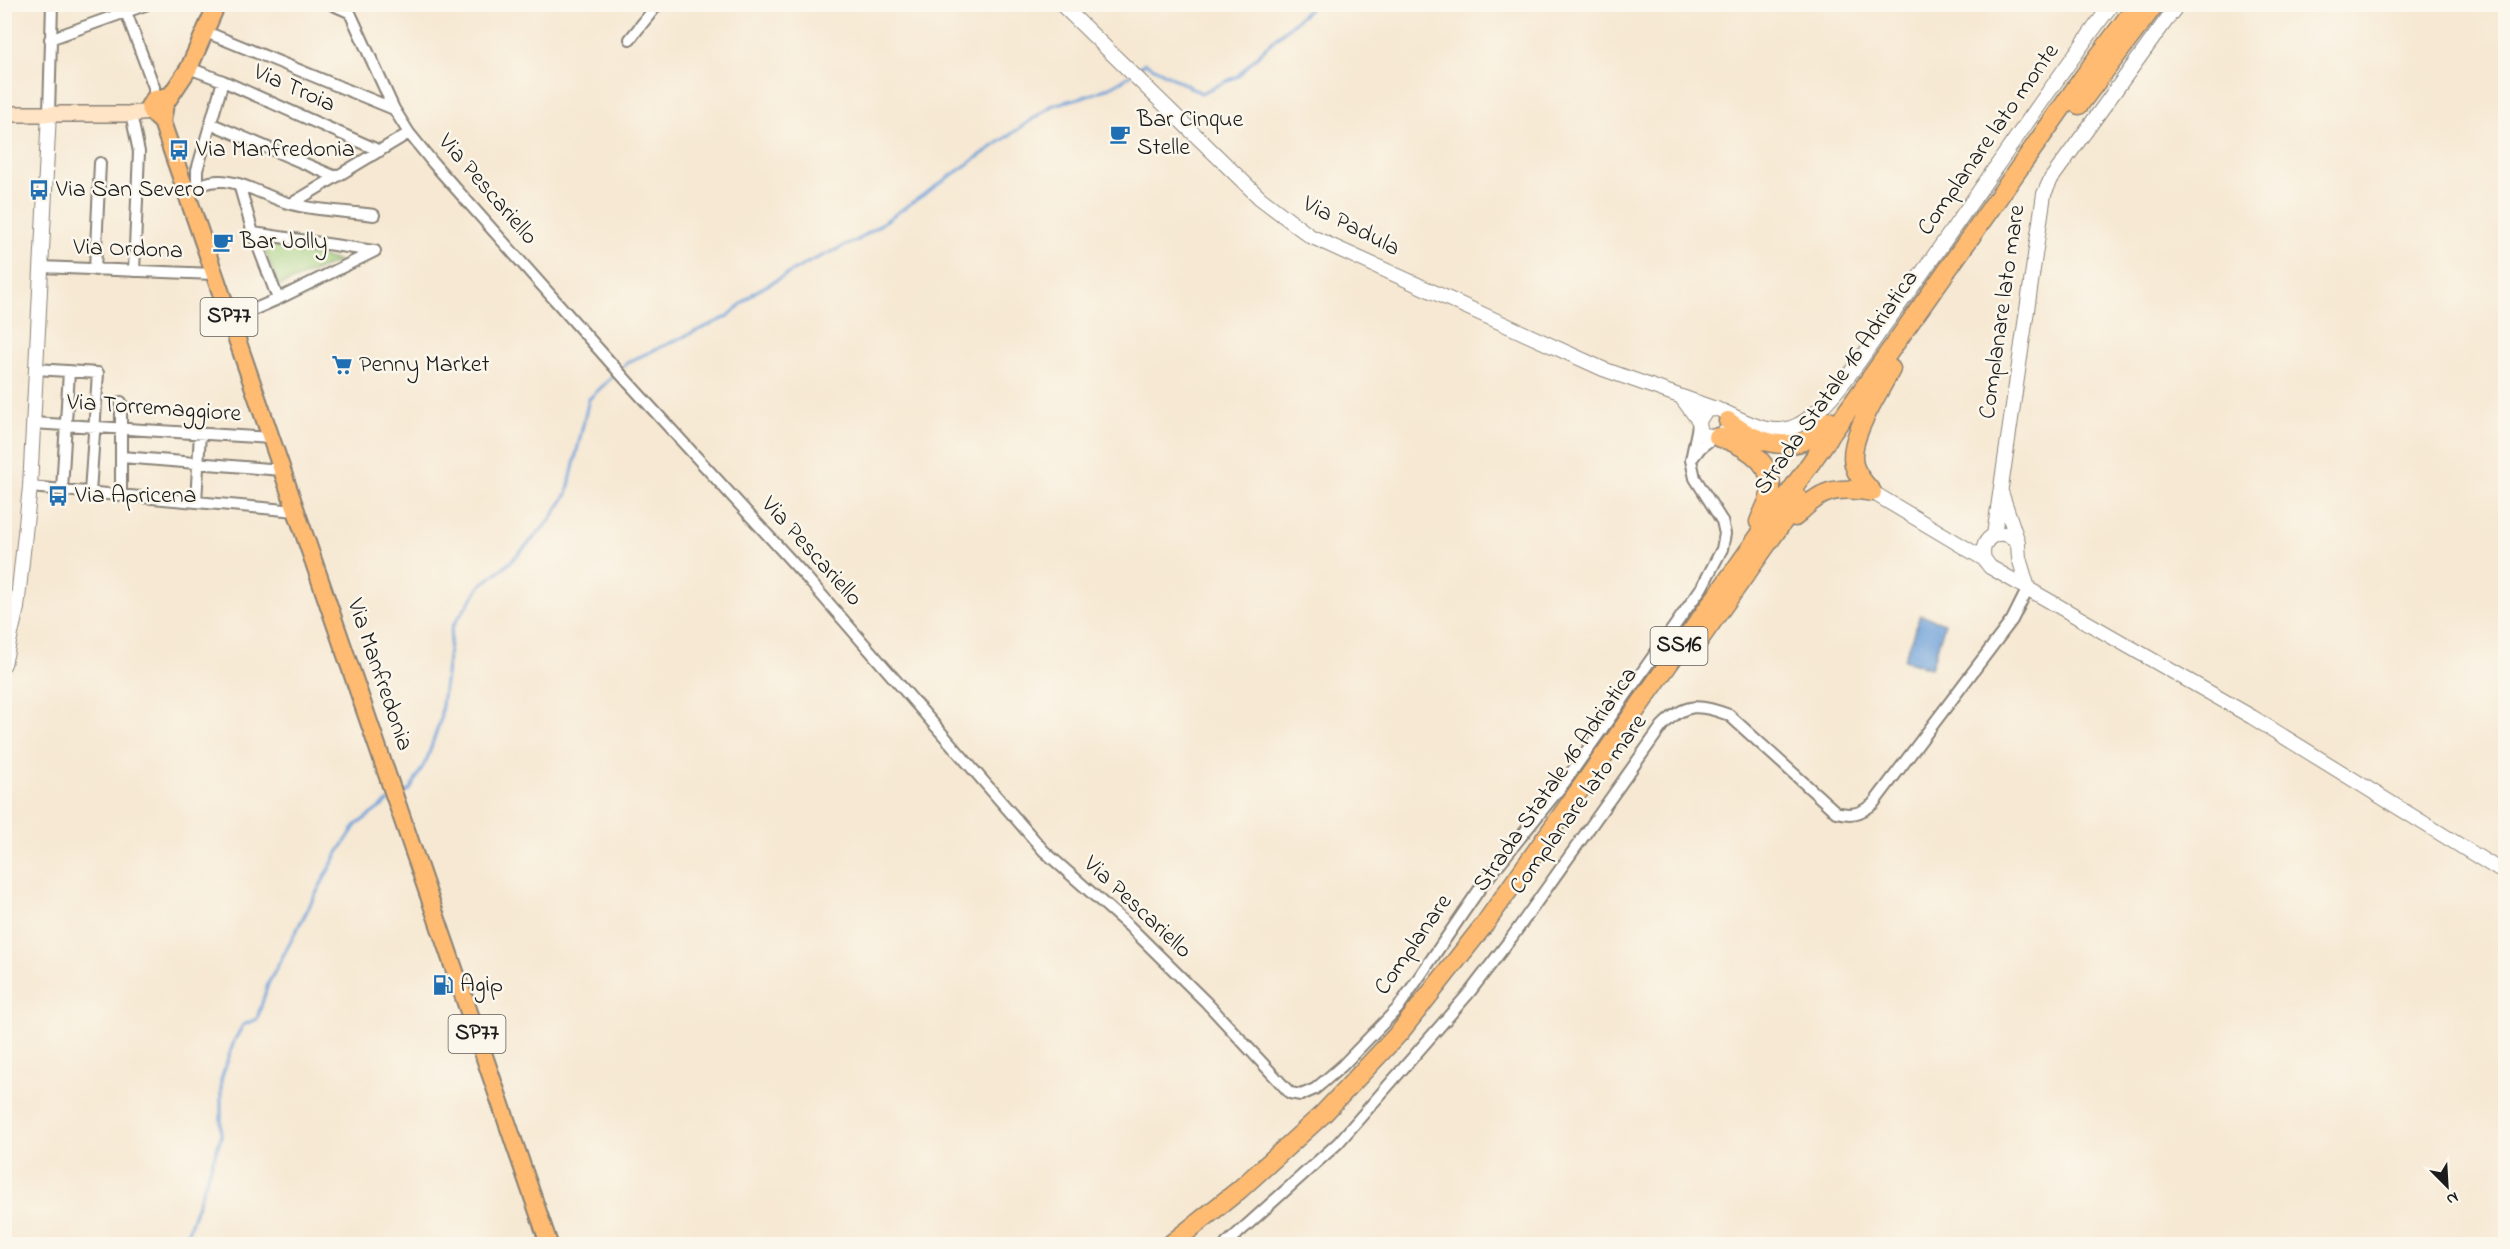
<svg xmlns="http://www.w3.org/2000/svg" width="2510" height="1249" viewBox="0 0 2510 1249" font-family="'Indie Flower',sans-serif">
	<rect width="100%" height="100%" fill="#fbf7ec"/>
	<filter id="ink" filterUnits="userSpaceOnUse"><feTurbulence type="fractalNoise" baseFrequency=".0167" numOctaves="2"/><feDisplacementMap in="SourceGraphic" scale="12" xChannelSelector="R" yChannelSelector="G"/><feConvolveMatrix kernelMatrix="1 2 1 2 8 2 1 2 1" color-interpolation-filters="sRGB"/></filter>
	<filter id="wash" filterUnits="userSpaceOnUse"><feTurbulence type="fractalNoise" baseFrequency=".008" numOctaves="4" result="noise"/><feDisplacementMap in="SourceGraphic" scale="24" xChannelSelector="R" yChannelSelector="G"/><feGaussianBlur stdDeviation="1.35" result="paint"/><feColorMatrix in="noise" values="0 0 0 0 0 0 0 0 0 0 0 0 0 0 0 0 0 1.4 0 .05"/><feComposite in="paint" operator="in"/></filter>
	<g filter="url(#wash)">
		<rect width="100%" height="100%" fill="#f6e8d2"/>
		<path fill="#a1ce7b" stroke="#5e754c" stroke-width="1.5" d="M262 243 339 261 279 286Z"/>
		<path fill="#6c9fd8" stroke="#445e7a" stroke-width="1.5" d="M1920 615 1945 623 1931 668 1904 660Z"/>
		<g fill="none" stroke-linecap="round" stroke-linejoin="round">
			<path stroke="#6c9fd8" stroke-width="3" d="M1135 71 1145 63 1201 93 1238 76 1267 46 1315 4
				M400 795 410 790 427 759 440 721 452 627 482 584 507 565 530 542 550 520 567 494 589 399 628 362 727 317 755 292 811 261 858 240 1053 105C1079 98 1108 92 1130 75
				M184 1244 221 1137V1080L234 1041 243 1025 257 1019 268 984 336 856 356 825 389 801"/>
		</g>
	</g>
	<g filter="url(#ink)">
		<g fill="none" stroke-linecap="round" stroke-linejoin="round">
			<g stroke="#898277" stroke-width="14">
				<path id="minor" d="M123 4 154 87V99
					M331 4 349 12
					M346 4 394 109 409 133 434 164 626 380 806 577 1044 851 1129 926 1206 1002 1290 1093 1301 1095 1315 1089 1342 1066 1398 1008 1483 884 1564 783 1702 587 1722 549 1725 534 1722 521 1695 478 1691 460 1699 421
					M4 21 6 4
					M206 32 394 109
					M50 39 148 4
					M630 39 658 4
					M189 68 223 81 380 151
					M49 113 52 4
					M131 114 139 152 134 271
					M212 124 336 177
					M239 184 253 233 278 299 375 251
					M197 185V170L223 81
					M187 195C219 163 255 194 291 204 317 211 347 211 374 215
					M291 204 409 133
					M253 233 374 251
					M41 267 214 274
					M95 270 100 163
					M230 320 278 299
					M36 369 98 373 90 493
					M121 402V495
					M33 423 271 438
					M122 457 282 470
					M1691 460 1701 447 1713 438
					M30 487 296 511
					M62 490 69 371
					M196 502 200 433
					M1226 1244 1338 1143 1469 993 1512 937 1662 726C1685 702 1700 704 1729 715L1836 812C1852 816 1860 814 1873 804L2012 620 2028 588"/>
			</g>
			<g stroke="#898277" stroke-width="16">
				<path id="tertiary" d="M1061 4 1260 198 1310 236 1603 369 1713 408
					M1682 398 1699 421 1700 430 1704 435 1718 437 1726 431
					M1722 411C1746 421 1772 439 1798 425 1829 410 1866 351 1886 323 1963 218 2034 108 2112 4
					M1699 421 1706 410 1717 409
					M1872 492 1984 559 1990 567 2252 717 2506 874
					M2001 492 2018 542
					M1994 535 2044 194 2051 179 2178 4
					M1984 559C1978 536 2005 524 2018 544L2019 558 2028 588
					M4 664 17 608 30 487 49 113"/>
			</g>
			<g stroke="#898277" stroke-width="18">
				<path id="secondary" d="M4 114H131L151 112"/>
			</g>
			<g stroke="#898277" stroke-width="20">
				<path id="primary" d="M217 4 189 68 165 104 162 122 549 1244
					M162 122 151 112 149 106 154 99 168 96"/>
			</g>
			<g stroke="#898277" stroke-width="21">
				<path id="trunk" d="M2079 105 2155 4
					M1728 421C1758 445 1802 458 1829 421
					M1718 437C1740 443 1770 459 1771 486 1772 497 1763 511 1759 522
					M1872 492C1865 484 1857 476 1854 465 1847 438 1879 393 1891 369
					M1795 517C1821 489 1836 486 1872 492
					M1697 643 1799 499
					M1171 1244 1239 1190 1323 1114 1400 1032 1484 925 2092 65 2138 4"/>
			</g>
			<use href="#minor" stroke="#fff" stroke-width="10"/>
			<use href="#tertiary" stroke="#fff" stroke-width="14"/>
			<use href="#secondary" stroke="#ffe4c6" stroke-width="15"/>
			<use href="#primary" stroke="#febb71" stroke-width="16"/>
			<use href="#trunk" stroke="#febb71" stroke-width="18"/>
		</g>
	</g>
	<defs>
		<g id="cafe-bare" transform="scale(1.62)"><path d="M-5.5-4.5H6V0H3Q3 3.5 0 3.5H-2.5Q-5.5 3.5-5.5 0ZM3-3.2v2h1.7v-2ZM-6 4.5H4V6H-6Z" fill="#1f6fb2" stroke="#fbf7ec" stroke-width="2.5" paint-order="stroke"/></g>
		<g id="bus-bare" transform="scale(1.62)"><path d="M-5-6H5V4H4V6H2V4H-2V6H-4V4H-5ZM-3.5-4V0h7V-4ZM-3.5 1.2v1.5H-2V1.2ZM2 1.2v1.5H3.5V1.2Z" fill="#1f6fb2" stroke="#fbf7ec" stroke-width="2.5" paint-order="stroke"/></g>
		<g id="supermarket-bare" transform="scale(1.62)"><path d="M-6-5.5h2.5l.6 2H6L4.5 2H-2.5L-4.4-4H-6ZM-1.5 3.2a1.3 1.3 0 1 0 .1 0ZM3 3.2a1.3 1.3 0 1 0 .1 0Z" fill="#1f6fb2" stroke="#fbf7ec" stroke-width="2.5" paint-order="stroke"/></g>
		<g id="fuel-bare" transform="scale(1.62)"><path d="M-5.5-6h7V0h2V4h1.3V-2.5L3-4.5l.8-.8L6-3V5H2.5V1h-1V6h-7ZM-4.2-4.7v3.2H.2V-4.7Z" fill="#1f6fb2" stroke="#fbf7ec" stroke-width="2.5" paint-order="stroke"/></g>
	</defs>
	<g fill-rule="evenodd">
		<use href="#cafe-bare" x="1120" y="134"/>
		<use href="#bus-bare" x="179" y="150"/>
		<use href="#bus-bare" x="39" y="190"/>
		<use href="#cafe-bare" x="223" y="242"/>
		<use href="#supermarket-bare" x="342" y="365"/>
		<use href="#bus-bare" x="58" y="496"/>
		<use href="#fuel-bare" x="443" y="985"/>
	</g>
	<g text-anchor="middle" dominant-baseline="central" stroke-width="5" stroke-linejoin="round" paint-order="stroke">
		<g fill="#fbf7ec" stroke="#5f5e5a" stroke-width="1.5">
			<rect x="200.5" y="298" width="57" height="38" rx="4.5"/>
			<rect x="1650.5" y="627" width="57" height="38" rx="4.5"/>
			<rect x="448.5" y="1015" width="57" height="38" rx="4.5"/>
		</g>
		<g font-size="22" font-weight="bold" fill="#1c1c1c">
			<text x="229" y="317">SP77</text>
			<text x="1679" y="646">SS16</text>
			<text x="477" y="1034">SP77</text>
		</g>
		<g font-size="24" fill="#1c1c1c" stroke="#fbf7ec">
			<text transform="translate(294 89) rotate(24)">Via Troia</text>
			<text transform="translate(1989 140) rotate(-55)">Complanare lato monte</text>
			<text transform="translate(487 190) rotate(49)">Via Pescariello</text>
			<text transform="translate(1351 227) rotate(27)">Via Padula</text>
			<text transform="translate(128 250) rotate(2)">Via Ordona</text>
			<text transform="translate(2003 312) rotate(-82)">Complanare lato mare</text>
			<text transform="translate(1837 383) rotate(-55)">Strada Statale 16 Adriatica</text>
			<text transform="translate(154 409) rotate(4)">Via Torremaggiore</text>
			<text transform="translate(811 552) rotate(48)">Via Pescariello</text>
			<text transform="translate(379 675) rotate(71)">Via Manfredonia</text>
			<text transform="translate(1556 780) rotate(-55)">Strada Statale 16 Adriatica</text>
			<text transform="translate(1579 805) rotate(-54)">Complanare lato mare</text>
			<text transform="translate(1137 908) rotate(43)">Via Pescariello</text>
			<text transform="translate(1414 945) rotate(-55)">Complanare</text>
		</g>
		<g font-size="24" fill="#1c1c1c" stroke="#fbf7ec" text-anchor="start">
			<text x="1137" y="120">Bar Cinque<tspan x="1137" dy="28">Stelle</tspan></text>
			<text x="196" y="150">Via Manfredonia</text>
			<text x="56" y="190">Via San Severo</text>
			<text x="240" y="242">Bar Jolly</text>
			<text x="359" y="365">Penny Market</text>
			<text x="75" y="496">Via Apricena</text>
			<text x="460" y="985">Agip</text>
		</g>
	</g>
	<rect width="2510" height="1249" fill="none" stroke="#fbf7ec" stroke-width="24"/>
	<g transform="translate(2447 1186) rotate(156)" stroke="#fbf7ec" stroke-width="4.5" paint-order="stroke">
	<path d="M0-4.5L10 22L0 15L-10 22Z" fill="#1c1c1c"/>
	<text y="-9" font-size="16" font-weight="bold" text-anchor="middle" fill="#1c1c1c">N</text>
	</g>
</svg>
